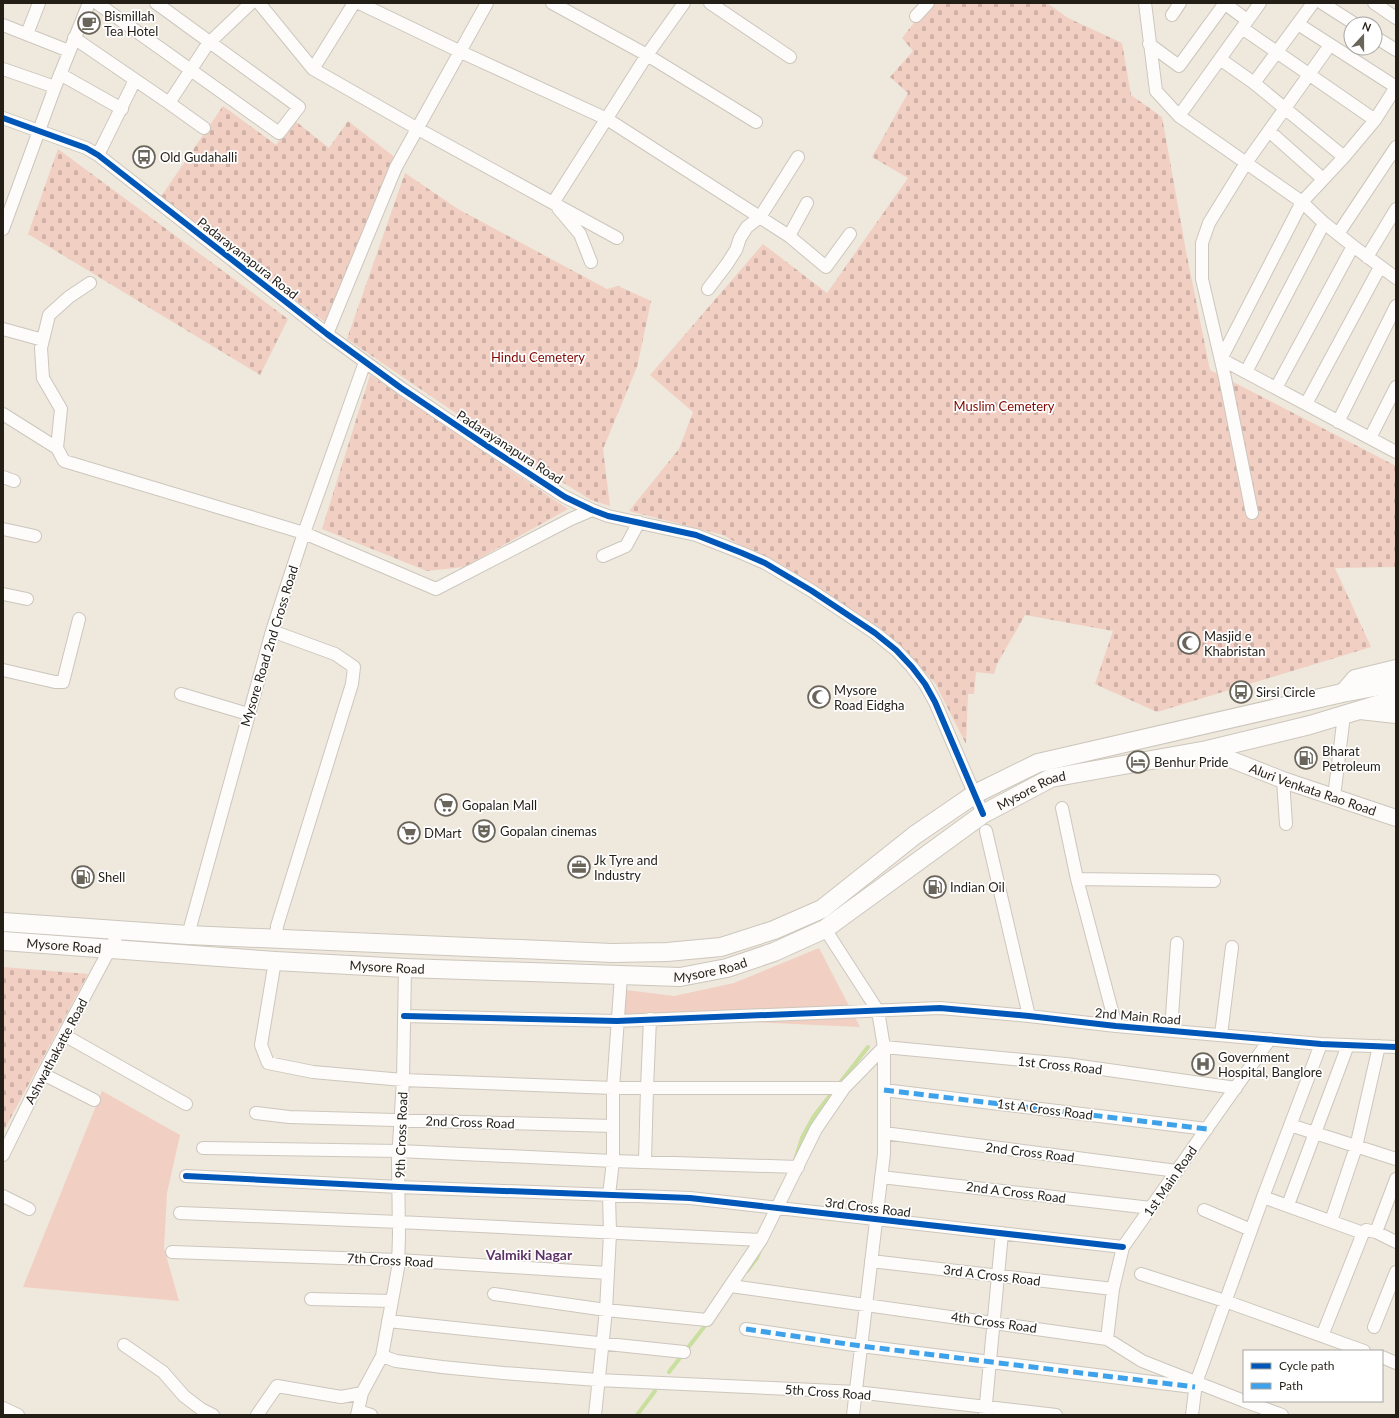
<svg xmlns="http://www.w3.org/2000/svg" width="1399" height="1418" viewBox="0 0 1399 1418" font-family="Lato,sans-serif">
	<defs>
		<pattern id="cemetery-stones" width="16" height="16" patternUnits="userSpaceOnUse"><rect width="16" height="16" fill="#f2cfc3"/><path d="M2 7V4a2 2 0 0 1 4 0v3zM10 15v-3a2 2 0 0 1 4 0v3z" fill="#cfb1a7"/></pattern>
	</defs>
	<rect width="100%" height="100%" fill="#efe8dc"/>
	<path fill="#f2cfc3" d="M819 948 860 1027 623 1016 626 990 674 996 734 983Z
		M102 1091 180 1135 167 1193 164 1248 179 1301 23 1287Z"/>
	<path fill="url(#cemetery-stones)" d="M930 3H1047L1068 18 1122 43 1131 95 1162 117 1186 251 1210 370 1396 466V567L1335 568 1371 647 1157 712 1095 684 1113 631 1025 615 997 664 994 674 976 672 974 694H968L966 744 935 683 898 644 863 617 723 535 629 511 679 449 693 412 650 375 763 244 827 293 908 178 872 157 908 93 890 77 913 51 902 38Z
		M223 106 276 145 294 120 329 148 348 121 397 159 326 323 160 198Z
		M58 149 288 319 260 375 28 234Z
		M405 173 458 209 607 289 618 286 651 301 637 367 603 449 610 506 591 500 501 444 347 339Z
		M370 375 568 509 464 567 427 571 322 529Z
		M3 967 88 974 3 1132Z"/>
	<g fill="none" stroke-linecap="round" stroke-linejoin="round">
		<path stroke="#c8df9e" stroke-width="4" d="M795 1160 802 1138 814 1116 868 1047
			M747 1271 757 1258 760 1250
			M669 1372 708 1322
			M637 1415 655 1391"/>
		<g stroke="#ccc6bd" stroke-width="14">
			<path id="minor" d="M97 3 279 133 299 107 156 3
				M259 3 313 69
				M354 3 313 69 418 129 553 203 647 55 684 3
				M359 3 461 52 607 119 789 236 826 267 850 234
				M552 3 647 55 756 122
				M710 3 790 57
				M1145 3 1156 91 1179 116 1302 202 1324 223 1353 246 1396 278
				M1224 3 1247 20
				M1322 3 1355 24
				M1374 3 1396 18
				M1172 15 1180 3
				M916 16 928 3
				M1298 24 1396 87
				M3 25 69 51
				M1242 28 1375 120
				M27 34 39 3
				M1375 37 1396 50
				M74 38 169 103 209 42H210L251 3
				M1149 44 1179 66 1225 3
				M1220 59 1254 83 1344 157
				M3 69 55 87
				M60 74 122 109
				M1254 83 1313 3
				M1396 87 1375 120 1344 157 1302 202 1221 359 1396 452
				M169 103 204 128
				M1179 116 1260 3
				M3 118 86 148 98 155 327 334 401 388 487 446 565 497 592 510 608 516 696 535 742 553 765 563 812 591 875 633 896 650 912 667 925 684 935 702 983 814
				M1269 131 1323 179
				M98 155 135 80
				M553 203 617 238
				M558 208 580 234 591 262
				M3 229 55 87 89 3
				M1338 234 1396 147
				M789 236 807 203
				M1367 257 1396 209
				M708 289 727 264 736 250 740 238 747 227 760 217 798 157
				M3 329 43 340
				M327 334 396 167 487 3
				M1246 372 1324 223
				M1276 388 1353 246
				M1306 404 1380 267
				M3 414 57 448 64 461 304 533 436 589 571 519 592 510
				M1338 422 1396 306
				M1370 438 1396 387
				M57 448 61 409 43 378 41 348 49 315 69 297 90 283
				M3 477 14 481
				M1252 513 1225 378 1202 279V243L1209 223 1246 163 1330 45
				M3 529 35 536
				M603 556 626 546 639 522
				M3 594 27 599
				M272 631 335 654 354 667 352 684 277 926 276 939
				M3 670 55 682H63L79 619
				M181 694 248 714
				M1283 780 1286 824
				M1334 797 1344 715
				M1062 808 1077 879 1116 1026
				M986 831 1029 1016
				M1077 879 1214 881
				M825 929 878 1011 884 1047V1154L853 1415
				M188 935 272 631 304 533 365 362
				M275 961 261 1045 268 1063 313 1072 403 1080 613 1088H844
				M404 1016 617 1021 940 1008 1029 1016 1116 1026 1321 1044 1396 1047
				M1171 1031 1177 943
				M64 1035 186 1104
				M1221 1035 1232 947
				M43 1074 94 1100
				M884 1090 1207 1129
				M256 1113 289 1117 613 1126
				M1290 1125 1396 1159
				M884 1133 1177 1171
				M203 1148 399 1151 613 1161 798 1167
				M3 1155 43 1074 120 930
				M645 1161 647 1088 650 1019
				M186 1176 399 1187 690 1198 1123 1247
				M881 1177 1151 1208
				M3 1196 29 1209
				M1263 1197 1363 1233 1366 1230 1376 1232 1396 1242
				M1288 1205 1348 1045
				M1204 1210 1251 1230
				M180 1213 399 1222 761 1240
				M1331 1221 1356 1147 1379 1046
				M1376 1232 1396 1179
				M172 1252 398 1260 608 1273
				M871 1261 1113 1289
				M1141 1274 1225 1301 1364 1351
				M731 1286 1107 1339 1142 1361 1244 1401
				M494 1294 606 1310 707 1320 761 1240 816 1129 844 1088 884 1047 1066 1064 1236 1088
				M311 1299 392 1301
				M388 1321 684 1352
				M1374 1327 1396 1272
				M746 1329 861 1346 1193 1387
				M1322 1336 1363 1233
				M1107 1339 1113 1289 1123 1247 1270 1039
				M124 1345 163 1372 184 1396 201 1409 213 1415
				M382 1356 396 1361 442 1367 503 1373 598 1380 856 1392 1056 1415
				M1382 1357 1396 1363
				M1244 1401 1282 1415
				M3 1408 18 1415
				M358 1411 371 1415
				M985 1414 1002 1233
				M257 1415 277 1386 341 1397 362 1393
				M357 1415 362 1393 382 1356 398 1268 399 1235 398 1160 403 1080 405 968
				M595 1415 606 1310 610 1234 609 1195 613 1161V1088L621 976
				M1192 1415 1196 1383 1263 1197 1321 1044"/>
		</g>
		<g stroke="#ccc6bd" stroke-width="18">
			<g id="major">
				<path d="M1342 693 1355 678 1396 668"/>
				<path d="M1360 711 1396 715"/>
				<path id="s1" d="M1207 750 1283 780 1396 818"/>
			</g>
		</g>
		<g stroke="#ccc6bd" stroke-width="20">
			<g id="highway">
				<path d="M3 922 188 935 612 953 667 952 721 947 774 930 822 909 915 835 975 794 1038 763 1342 693 1396 683"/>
				<path id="s2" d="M3 941 275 961 405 968 680 977 727 968 774 952 825 929 983 814 1051 778 1207 750 1310 725 1396 699"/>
			</g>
		</g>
		<use href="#minor" stroke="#fdfcfa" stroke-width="12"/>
		<use href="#major" stroke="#fdfcfa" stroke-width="16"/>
		<use href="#highway" stroke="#fdfcfa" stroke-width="18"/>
		<path stroke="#3ea2ea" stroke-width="5" stroke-dasharray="10 5" stroke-linecap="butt" d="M884 1090 1207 1129
			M746 1329 861 1346 1195 1387"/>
		<g stroke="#fff" stroke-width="8">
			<path id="cycleway" d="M3 118 86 148 98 155 327 334 401 388 487 446 565 497 592 510 608 516 696 535 742 553 765 563 812 591 875 633 896 650 912 667 925 684 935 702 983 814
				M404 1016 617 1021 940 1008 1029 1016 1116 1026 1321 1044 1396 1047
				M186 1176 399 1187 690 1198 1123 1247"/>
		</g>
		<use href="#cycleway" stroke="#0057b8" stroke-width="6"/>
	</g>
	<defs>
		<g id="cafe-ring" transform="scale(1.15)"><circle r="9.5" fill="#fff" stroke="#6a655b" stroke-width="1.5"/><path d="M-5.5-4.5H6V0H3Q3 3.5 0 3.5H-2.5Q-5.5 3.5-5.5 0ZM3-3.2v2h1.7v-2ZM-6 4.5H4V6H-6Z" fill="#6a655b"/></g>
		<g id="bus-ring" transform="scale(1.15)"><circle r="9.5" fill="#fff" stroke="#6a655b" stroke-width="1.5"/><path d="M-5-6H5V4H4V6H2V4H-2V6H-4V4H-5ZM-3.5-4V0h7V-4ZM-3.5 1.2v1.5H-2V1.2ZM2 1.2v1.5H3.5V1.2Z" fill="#6a655b"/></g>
		<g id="mosque-ring" transform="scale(1.15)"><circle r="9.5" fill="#fff" stroke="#6a655b" stroke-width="1.5"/><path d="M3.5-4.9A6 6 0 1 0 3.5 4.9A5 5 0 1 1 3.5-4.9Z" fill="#6a655b"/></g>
		<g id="fuel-ring" transform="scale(1.15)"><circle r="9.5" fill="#fff" stroke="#6a655b" stroke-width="1.5"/><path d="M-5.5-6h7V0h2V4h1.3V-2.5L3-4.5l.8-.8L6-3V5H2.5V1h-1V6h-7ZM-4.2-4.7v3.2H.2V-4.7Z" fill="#6a655b"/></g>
		<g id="hotel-ring" transform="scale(1.15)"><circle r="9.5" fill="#fff" stroke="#6a655b" stroke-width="1.5"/><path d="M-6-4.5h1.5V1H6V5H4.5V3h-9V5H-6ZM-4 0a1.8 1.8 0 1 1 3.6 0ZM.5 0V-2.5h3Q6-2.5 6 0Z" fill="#6a655b"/></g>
		<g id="supermarket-ring" transform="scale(1.15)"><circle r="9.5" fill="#fff" stroke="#6a655b" stroke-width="1.5"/><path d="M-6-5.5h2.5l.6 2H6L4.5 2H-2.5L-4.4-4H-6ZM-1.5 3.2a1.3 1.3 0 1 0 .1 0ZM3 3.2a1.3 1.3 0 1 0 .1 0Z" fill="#6a655b"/></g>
		<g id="theatre-ring" transform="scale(1.15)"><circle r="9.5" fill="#fff" stroke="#6a655b" stroke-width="1.5"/><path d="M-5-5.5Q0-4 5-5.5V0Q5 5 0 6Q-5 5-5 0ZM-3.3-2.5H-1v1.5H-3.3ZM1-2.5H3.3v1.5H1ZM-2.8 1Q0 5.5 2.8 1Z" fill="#6a655b"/></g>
		<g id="office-ring" transform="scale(1.15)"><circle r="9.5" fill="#fff" stroke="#6a655b" stroke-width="1.5"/><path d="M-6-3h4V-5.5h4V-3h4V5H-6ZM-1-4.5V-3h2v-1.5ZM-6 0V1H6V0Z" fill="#6a655b"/></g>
		<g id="hospital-ring" transform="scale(1.15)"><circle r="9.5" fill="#fff" stroke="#6a655b" stroke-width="1.5"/><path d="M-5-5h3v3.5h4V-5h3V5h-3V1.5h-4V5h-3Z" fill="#6a655b"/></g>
	</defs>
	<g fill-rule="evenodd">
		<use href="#cafe-ring" x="89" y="23"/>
		<use href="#bus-ring" x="144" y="157"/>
		<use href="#mosque-ring" x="1189" y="643"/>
		<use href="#bus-ring" x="1241" y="692"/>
		<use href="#mosque-ring" x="819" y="697"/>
		<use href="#fuel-ring" x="1306" y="758"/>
		<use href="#hotel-ring" x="1138" y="762"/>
		<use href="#supermarket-ring" x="446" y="805"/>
		<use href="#theatre-ring" x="484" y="831"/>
		<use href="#supermarket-ring" x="409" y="833"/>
		<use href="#office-ring" x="579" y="867"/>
		<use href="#fuel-ring" x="83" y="877"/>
		<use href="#fuel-ring" x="935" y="887"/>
		<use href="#hospital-ring" x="1203" y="1064"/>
	</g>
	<g text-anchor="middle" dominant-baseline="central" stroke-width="3.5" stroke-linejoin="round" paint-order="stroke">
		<g font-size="13" fill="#231e16" stroke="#fff" text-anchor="start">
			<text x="104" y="16">Bismillah<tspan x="104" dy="15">Tea Hotel</tspan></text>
			<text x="160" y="157">Old Gudahalli</text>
			<text x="1204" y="636">Masjid e<tspan x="1204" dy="15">Khabristan</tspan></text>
			<text x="834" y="690">Mysore<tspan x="834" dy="15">Road Eidgha</tspan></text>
			<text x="1256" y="692">Sirsi Circle</text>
			<text x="1322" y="751">Bharat<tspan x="1322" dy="15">Petroleum</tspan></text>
			<text x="1154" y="762">Benhur Pride</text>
			<text x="462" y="805">Gopalan Mall</text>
			<text x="500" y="831">Gopalan cinemas</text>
			<text x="424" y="833">DMart</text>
			<text x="594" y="860">Jk Tyre and<tspan x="594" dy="15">Industry</tspan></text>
			<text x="98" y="877">Shell</text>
			<text x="950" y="887">Indian Oil</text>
			<text x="1218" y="1057">Government<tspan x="1218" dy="15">Hospital, Banglore</tspan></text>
		</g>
		<g font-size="13" fill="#231e16" stroke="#fff">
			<text transform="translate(248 258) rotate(38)">Padarayanapura Road</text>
			<text transform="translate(510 447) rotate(33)">Padarayanapura Road</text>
			<text transform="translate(269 646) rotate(-73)">Mysore Road 2nd Cross Road</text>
			<text stroke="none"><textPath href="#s1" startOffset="113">Aluri Venkata Rao Road</textPath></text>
			<text stroke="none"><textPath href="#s2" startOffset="1081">Mysore Road</textPath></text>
			<text stroke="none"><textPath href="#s2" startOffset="61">Mysore Road</textPath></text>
			<text stroke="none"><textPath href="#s2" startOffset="385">Mysore Road</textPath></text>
			<text stroke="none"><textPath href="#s2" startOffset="709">Mysore Road</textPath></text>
			<text transform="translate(1138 1016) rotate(5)">2nd Main Road</text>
			<text transform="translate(56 1051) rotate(-62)">Ashwathakatte Road</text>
			<text transform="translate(1060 1065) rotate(6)">1st Cross Road</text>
			<text transform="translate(1045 1109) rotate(7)">1st A Cross Road</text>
			<text transform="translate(470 1122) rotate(2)">2nd Cross Road</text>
			<text transform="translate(401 1135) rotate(-88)">9th Cross Road</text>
			<text transform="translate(1030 1152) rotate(7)">2nd Cross Road</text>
			<text transform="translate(1170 1181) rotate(-55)">1st Main Road</text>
			<text transform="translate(1016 1192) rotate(7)">2nd A Cross Road</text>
			<text transform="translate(868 1207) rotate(7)">3rd Cross Road</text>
			<text transform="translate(390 1260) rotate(3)">7th Cross Road</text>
			<text transform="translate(992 1275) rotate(7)">3rd A Cross Road</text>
			<text transform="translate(994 1322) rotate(8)">4th Cross Road</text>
			<text transform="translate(828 1392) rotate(4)">5th Cross Road</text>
		</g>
		<g font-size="13" fill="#800700" stroke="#fff">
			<text x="538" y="357">Hindu Cemetery</text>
			<text x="1004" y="406">Muslim Cemetery</text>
		</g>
		<g font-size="14" font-weight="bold" fill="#5c3267" stroke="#fff">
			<text x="529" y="1254">Valmiki Nagar</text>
		</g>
	</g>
	<rect width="1399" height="1418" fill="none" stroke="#231e16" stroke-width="8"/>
	<rect x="1243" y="1350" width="140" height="52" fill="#ffffff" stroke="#a7a5a2"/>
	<rect x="1251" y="1363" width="20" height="6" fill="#0057b8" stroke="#a7a5a2"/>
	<text x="1279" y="1370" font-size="12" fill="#231e16">Cycle path</text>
	<rect x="1251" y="1383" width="20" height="6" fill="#3ea2ea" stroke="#a7a5a2"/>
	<text x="1279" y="1390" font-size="12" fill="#231e16">Path</text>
	<g transform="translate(1363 36) rotate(21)"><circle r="19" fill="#ffffff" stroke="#a7a5a2"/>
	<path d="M0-3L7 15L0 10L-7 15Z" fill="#6a655b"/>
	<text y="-6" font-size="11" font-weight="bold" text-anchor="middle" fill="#231e16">N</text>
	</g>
</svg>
